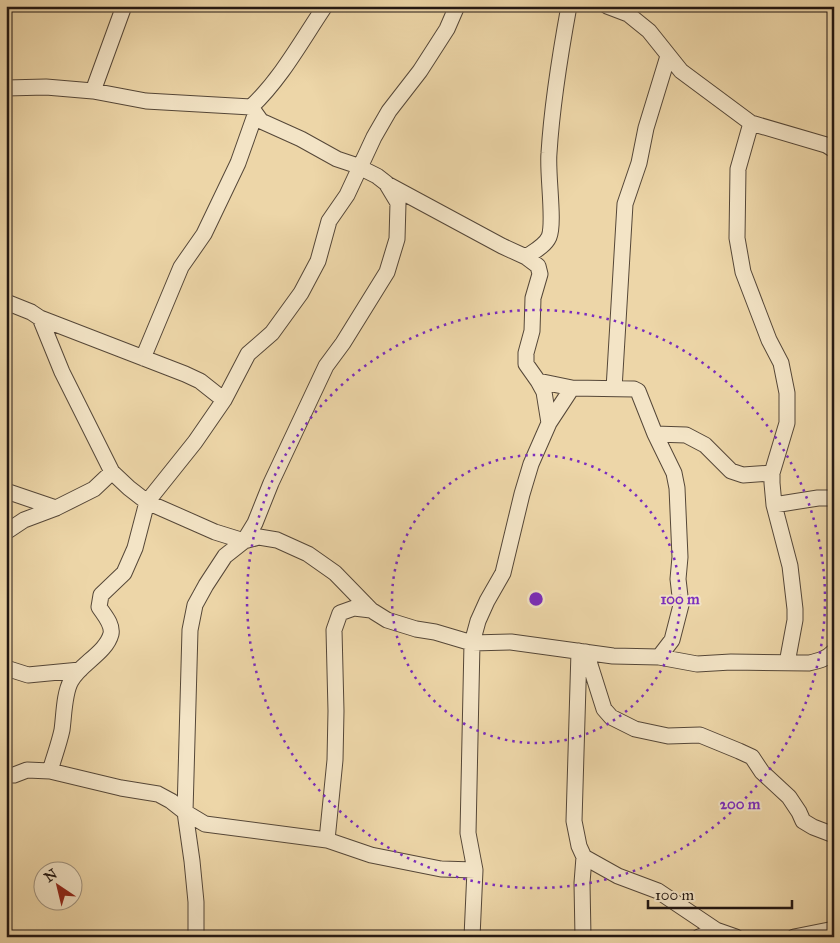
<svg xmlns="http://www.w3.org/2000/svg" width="840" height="943" viewBox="0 0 840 943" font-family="'IM FELL Great Primer',serif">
	<rect width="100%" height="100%" fill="#edd6a8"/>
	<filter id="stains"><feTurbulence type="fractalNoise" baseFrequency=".004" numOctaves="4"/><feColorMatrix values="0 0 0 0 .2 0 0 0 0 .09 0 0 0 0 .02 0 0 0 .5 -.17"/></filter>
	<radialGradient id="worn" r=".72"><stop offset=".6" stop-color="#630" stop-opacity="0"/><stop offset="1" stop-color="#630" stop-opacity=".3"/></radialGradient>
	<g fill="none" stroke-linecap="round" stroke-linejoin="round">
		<g stroke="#554738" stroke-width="17">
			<path id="minor" d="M607 6 628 14 649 31 681 71 751 123 826 145 834 150
				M6 88 46 87 93 91 146 101 251 107C281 79 302 40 325 6
				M93 91 124 6
				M751 123 738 169 737 238 743 272 769 340 781 363 787 393V423L772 473V483L774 505 790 566 795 609V620L787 663
				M387 184 502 246 526 257 538 266 540 274 533 298 532 331 526 353V364L538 381 544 392 549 423 531 464 522 494 503 573 487 601 478 621 472 643 468 833 475 870 472 937
				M526 257C533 252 545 246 549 237 555 223 547 173 549 153 552 104 560 55 569 6
				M6 302 31 312 40 318 62 372 112 472 129 488 147 502 215 532 244 541 259 537 277 540 308 554 335 573 371 610 387 620 416 629 435 632 472 643 511 642 613 656 659 657 697 664 731 662 809 663C818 661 827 659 834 651
				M40 318 185 374 200 381 224 400
				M143 358 181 267 204 234 238 163 255 115
				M538 381 572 388 634 389 638 391 655 434 686 435 705 445 731 471 743 475 772 473
				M614 389 625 204 639 163 646 128 668 56
				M549 423 572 388
				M655 434 674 473 677 488 680 557 678 579 681 605 672 640 659 657
				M6 491 56 508
				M774 505 818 498H834
				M6 532 24 520 56 508 94 489 112 472
				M579 651 574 821 579 846 584 857 618 876 658 891 716 930 736 937
				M586 652 604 709 611 717 635 729 668 736 700 735 739 751 752 757 762 772 789 797 799 812 803 821 813 827 834 835
				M6 668 28 675 80 670
				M50 771 121 788 158 794 171 801 185 812 205 824 327 840 335 760 336 711 334 630 340 613 354 608 371 610
				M6 775H14L27 770 50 771C54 757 59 744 62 730 64 716 64 693 71 681 80 664 106 653 111 634 113 624 104 615 99 607L101 595 124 573 135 548 147 502 195 442 224 400 248 354 272 333 301 293 318 261 329 221 347 195 374 137 389 111 420 71 447 29 457 6
				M327 840 371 855 441 869 475 870
				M196 937V902L192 861 185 812 190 630 195 605 206 585 225 556 244 541 255 523 271 483 326 366 343 343 387 272 397 239 398 203 386 183 377 176 355 165 337 159 301 139 261 121 251 107
				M583 937 582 883 584 857
				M699 937 716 930
				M794 937 834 929"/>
		</g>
		<use href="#minor" stroke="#f3e4c6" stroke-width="15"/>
	</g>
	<g fill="none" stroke="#7b2cbf" stroke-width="2.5" stroke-dasharray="2.5 5">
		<circle cx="536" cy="599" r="144"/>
		<circle cx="536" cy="599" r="289"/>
	</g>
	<circle cx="536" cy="599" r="8" fill="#7b2cbf" stroke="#f3e4c6" stroke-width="2.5"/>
	<g font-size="15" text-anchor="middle" font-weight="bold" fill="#7b2cbf" stroke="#f3e4c6" stroke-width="4" stroke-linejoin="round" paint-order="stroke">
		<text x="680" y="604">100 m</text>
		<text x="740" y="809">200 m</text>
	</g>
	<rect width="840" height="943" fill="none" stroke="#edd6a8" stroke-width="25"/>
	<rect x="8" y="8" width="825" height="928" fill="none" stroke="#221712" stroke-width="2.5"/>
	<rect x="12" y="12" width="815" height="918" fill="none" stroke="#221712"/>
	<g transform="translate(58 886) rotate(325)"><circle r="24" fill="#f3e4c6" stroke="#9f927e"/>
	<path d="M0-4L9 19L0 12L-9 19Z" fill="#8f2418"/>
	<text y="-8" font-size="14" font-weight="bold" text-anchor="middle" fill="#221712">N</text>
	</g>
	<path d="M648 900v8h144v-8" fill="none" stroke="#221712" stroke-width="2.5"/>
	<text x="655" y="900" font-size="15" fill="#221712" stroke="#f3e4c6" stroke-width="4" paint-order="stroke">100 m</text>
	<rect width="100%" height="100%" filter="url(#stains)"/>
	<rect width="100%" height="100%" fill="url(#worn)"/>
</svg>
